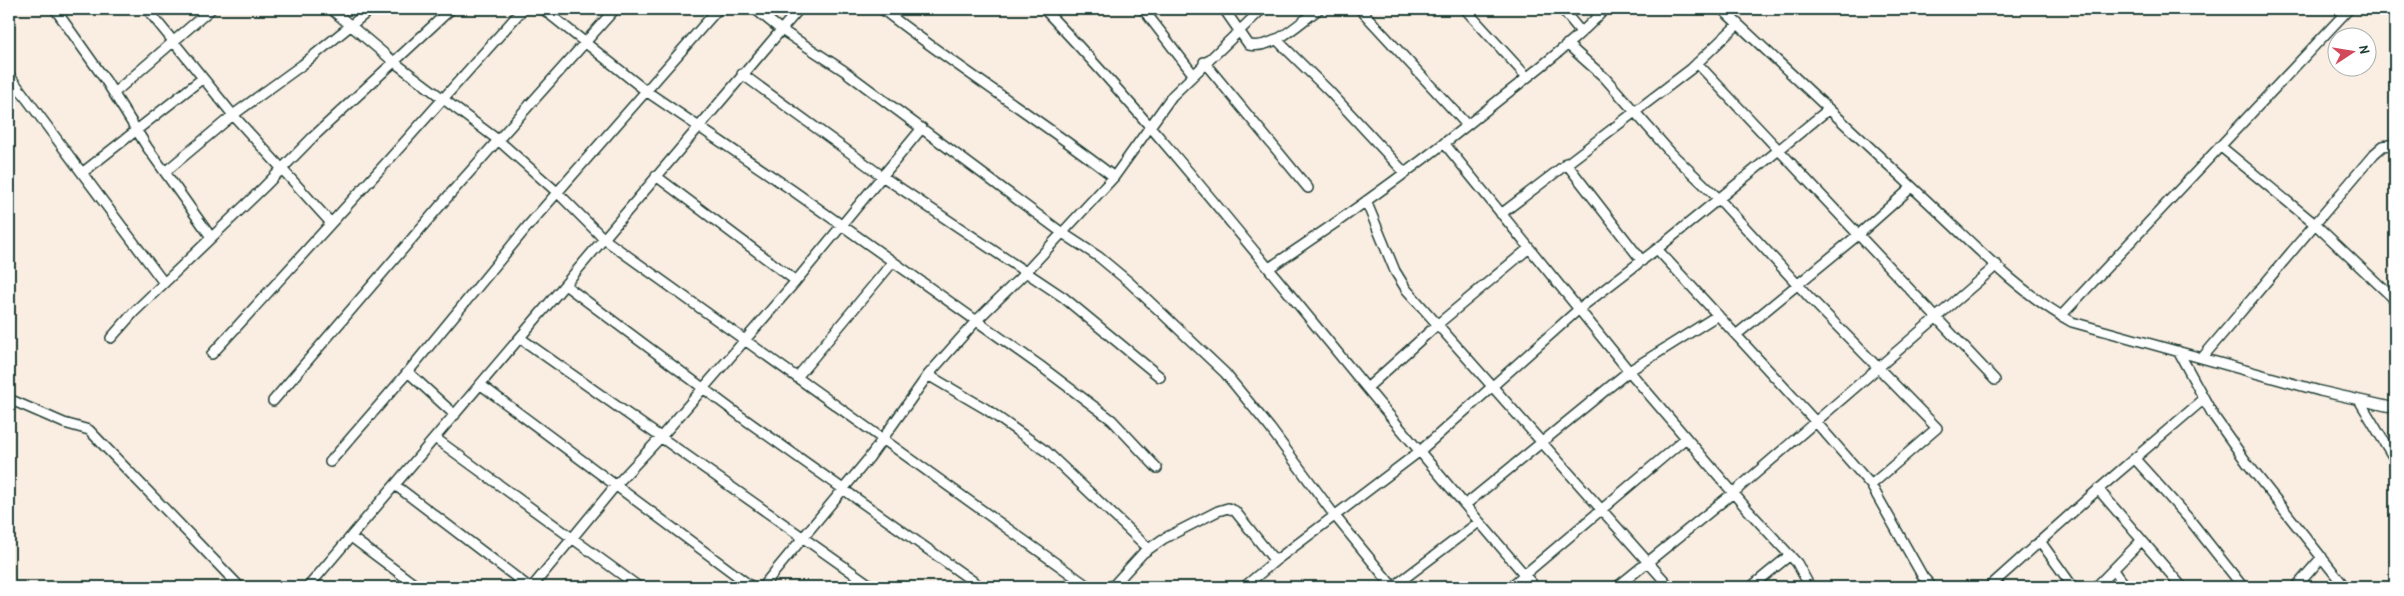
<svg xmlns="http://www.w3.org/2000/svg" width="2404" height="596" viewBox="0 0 2404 596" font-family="'Patrick Hand',sans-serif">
	<rect width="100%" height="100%" fill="#faede1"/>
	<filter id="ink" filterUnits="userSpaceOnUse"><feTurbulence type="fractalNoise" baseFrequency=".02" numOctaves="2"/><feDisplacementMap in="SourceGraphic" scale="10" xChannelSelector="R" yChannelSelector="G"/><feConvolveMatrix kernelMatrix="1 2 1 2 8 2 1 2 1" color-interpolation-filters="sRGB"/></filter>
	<g filter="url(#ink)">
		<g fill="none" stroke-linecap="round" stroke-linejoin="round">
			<g stroke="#1f3d34" stroke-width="12">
				<path id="minor" d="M55 9 106 81 147 147 211 237
					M147 9 233 115 331 223
					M331 9 394 62 498 140 558 193 604 239 1089 587
					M543 9 646 91 792 190 1043 368 1112 420 1157 468
					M755 9 780 29 843 70 1061 232 1099 257 1129 282 1225 373 1270 428 1335 516 1393 587
					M882 9C957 68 1038 118 1114 177
					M1044 9C1145 115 1236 229 1329 342 1396 425 1466 506 1535 587
					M1143 9 1193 74
					M1224 9 1249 45C1274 50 1300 22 1319 9
					M1360 9 1467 125
					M1465 9 1527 77
					M1562 9 1581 32
					M1722 9C1790 73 1859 137 1927 201 1971 242 2019 293 2072 322L2320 391 2395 408
					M1276 39 1329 91 1405 173
					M1567 44 1605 78 1671 153 1719 199 1809 297 1937 428 1871 485 1815 421 1657 249
					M1204 62 1308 188
					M1697 63 1995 380
					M742 74 882 176 1063 297 1160 377
					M9 75 164 283
					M114 93 211 9
					M1444 143 1629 371 1747 509 1797 563 1810 587
					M2220 146 2316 225 2395 300
					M1566 163 1642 261
					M165 172 233 115 302 65 371 9
					M82 173 203 78
					M656 176 796 281
					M1366 201 1395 271 1406 289 1670 587
					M1501 214 1691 69 1738 24
					M1269 268C1351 214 1429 157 1505 95 1539 68 1575 41 1605 9
					M565 285 743 418 981 587
					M2061 316 2349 9
					M1736 335 1858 235 1912 187
					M111 338 134 312 264 187 313 137 451 9
					M520 338 873 587
					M2178 351 2213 415 2247 463 2345 587
					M212 354 385 164 523 9
					M2202 358 2374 154 2383 146 2395 144
					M408 372 455 415
					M928 375 986 409 1047 452 1149 549
					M798 376 892 263
					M481 385 752 587
					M1367 388 1438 324 1528 249
					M9 399 64 423 89 430 240 587
					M2359 400 2395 460
					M273 401 451 193 615 9
					M435 438 639 587
					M2135 459 2190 520 2243 587
					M330 462 408 372 527 227 718 9
					M395 485 529 587
					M1871 485 1923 577 1932 587
					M2098 489 2182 587
					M1465 505 1629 371 1718 315
					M351 537 418 587
					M2040 541 2073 587
					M2114 570 2126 587
					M308 587 799 9
					M532 587 616 485 661 437 796 281 922 128
					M762 587 869 458 928 375 976 321 1025 273 1114 177 1172 96 1262 9
					M1112 587 1143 553 1163 539 1218 511 1228 508 1235 511 1275 561
					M1244 587 1275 561 1420 451 1579 309 1662 245 1829 109
					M1393 587 1479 522
					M1510 587 1686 438
					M1617 587 1733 493 1997 265
					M1751 587 1790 555
					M1989 587 2093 494 2204 399
					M2096 587 2142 540
					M2296 587 2322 557"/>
			</g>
			<use href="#minor" stroke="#fff" stroke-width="9"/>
		</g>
	</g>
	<rect width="2404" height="596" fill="none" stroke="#fff" stroke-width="30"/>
	<rect x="15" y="15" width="2374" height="566" fill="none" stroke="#1f3d34" stroke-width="2" filter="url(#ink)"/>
	<g transform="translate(2352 52) rotate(78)"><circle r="24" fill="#ffffff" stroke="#a5b1ae"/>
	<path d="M0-4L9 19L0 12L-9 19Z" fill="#d1495b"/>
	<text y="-8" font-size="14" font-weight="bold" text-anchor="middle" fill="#1f3d34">N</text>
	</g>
</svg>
